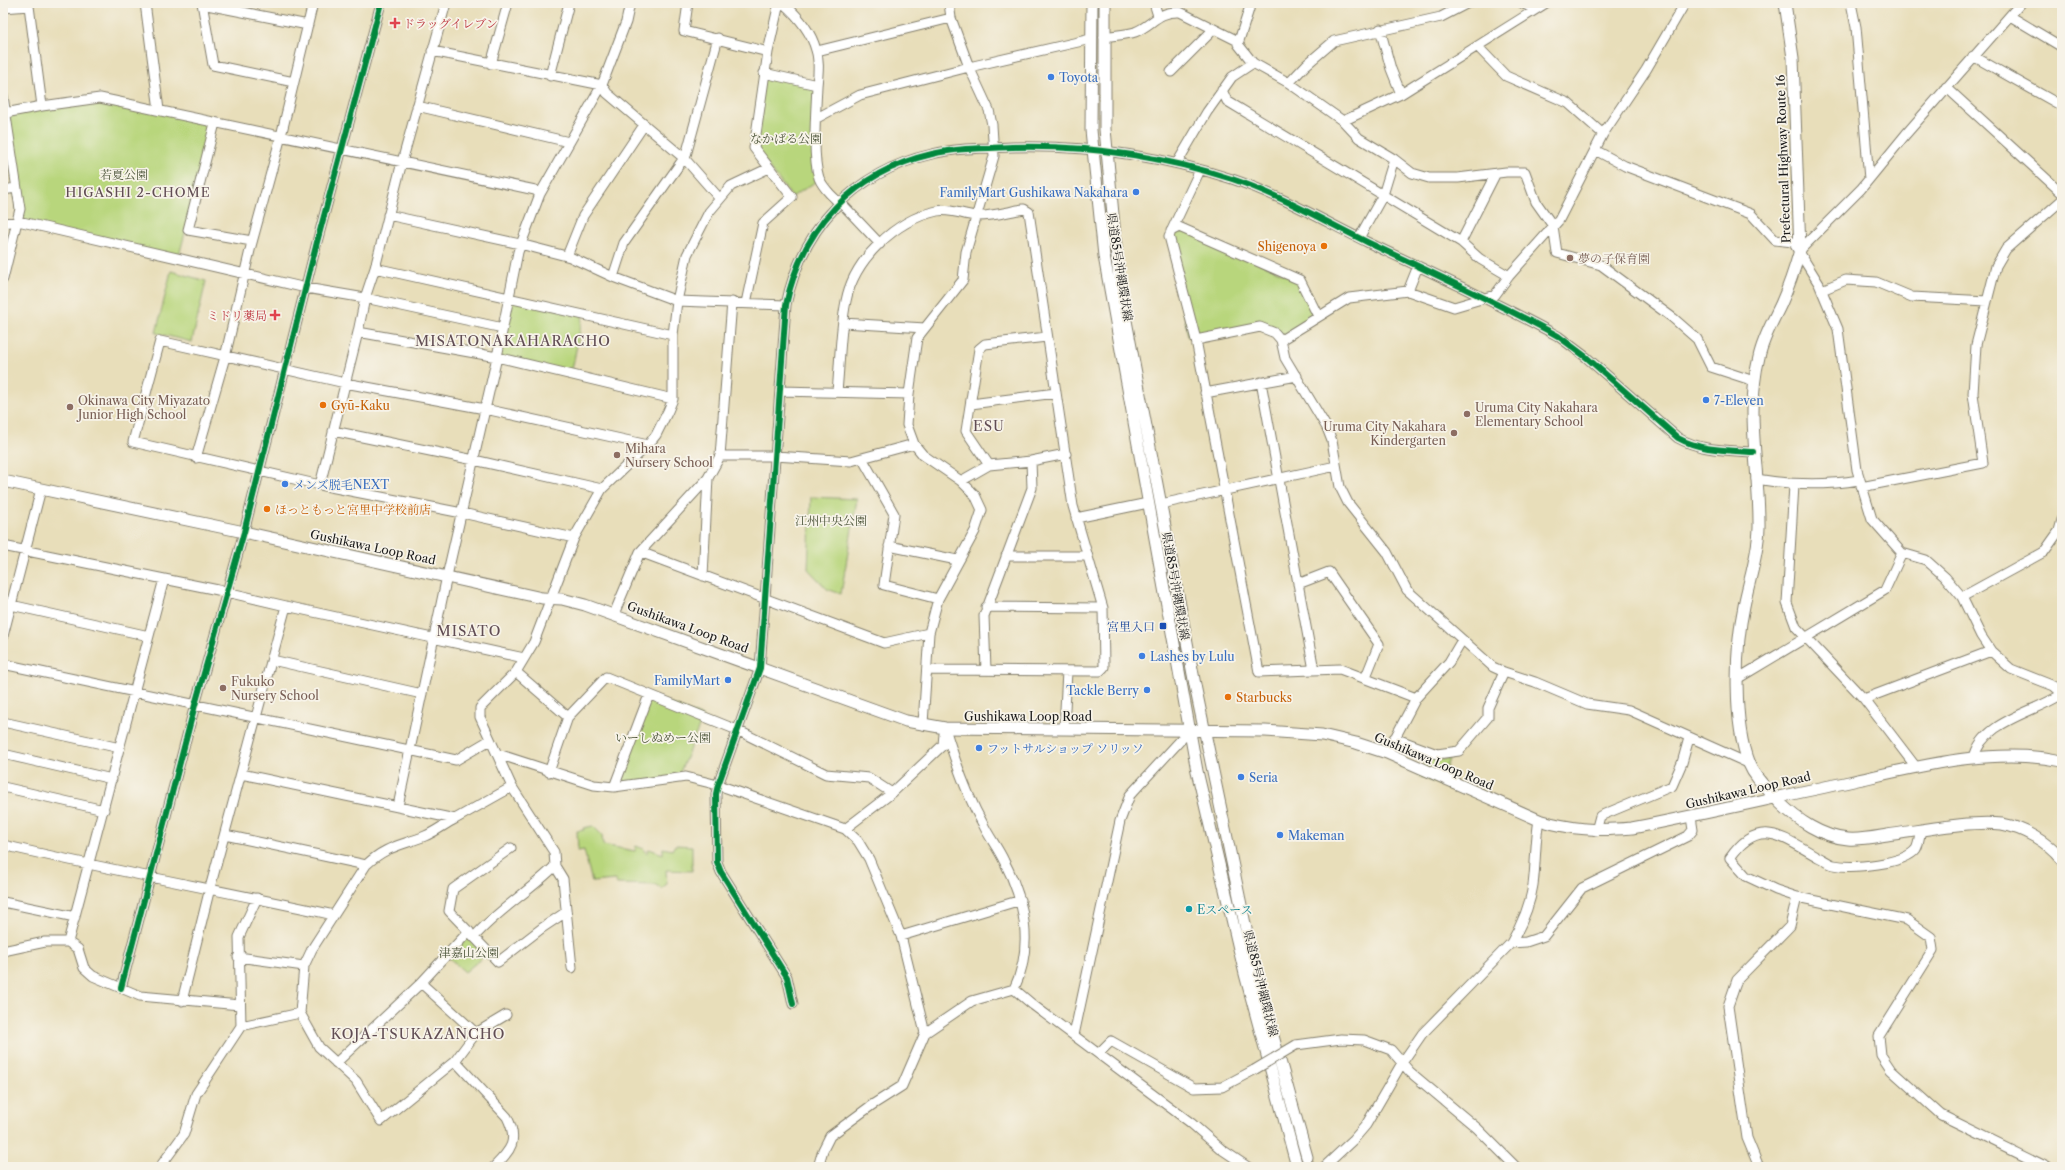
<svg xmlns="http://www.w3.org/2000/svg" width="2065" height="1170" viewBox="0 0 2065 1170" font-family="'Libre Caslon Text','Noto Serif JP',serif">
	<rect width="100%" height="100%" fill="#f7f3e8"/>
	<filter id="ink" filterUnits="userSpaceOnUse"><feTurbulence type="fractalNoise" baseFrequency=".025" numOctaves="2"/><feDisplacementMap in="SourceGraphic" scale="8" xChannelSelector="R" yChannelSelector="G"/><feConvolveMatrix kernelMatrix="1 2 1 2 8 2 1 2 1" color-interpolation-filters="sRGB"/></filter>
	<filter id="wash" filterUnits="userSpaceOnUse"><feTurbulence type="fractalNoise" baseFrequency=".012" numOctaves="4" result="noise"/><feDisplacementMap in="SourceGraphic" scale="16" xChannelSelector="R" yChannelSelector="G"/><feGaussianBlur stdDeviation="0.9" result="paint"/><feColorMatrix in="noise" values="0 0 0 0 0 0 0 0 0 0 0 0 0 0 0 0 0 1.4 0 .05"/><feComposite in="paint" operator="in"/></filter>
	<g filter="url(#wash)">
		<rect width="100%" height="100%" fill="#e8deba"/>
		<path fill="#b8d67c" stroke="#6a794c" d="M764 73 817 85 820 179 792 197 754 148Z
			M100 98 215 123 178 259 18 221 5 113Z
			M1179 226 1302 282 1317 317 1282 340 1259 328 1188 337 1170 231Z
			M171 271 206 281 192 342 156 333Z
			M510 299 583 315 571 375 497 357Z
			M811 497 857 499 841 594 827 589 808 569Z
			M649 695 703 717 678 777 614 787Z
			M1427 757 1436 760 1449 759 1440 785 1418 776Z
			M593 826 602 835 603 845 635 851 636 846 644 849V851L647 853 649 849 663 854V848L672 850 675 845 692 846V871L666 870 667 884 662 889 656 885 617 884 615 880 592 882 584 850 578 851 577 831 584 830 583 828Z
			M470 931 489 952 465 972 447 956Z"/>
	</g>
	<g filter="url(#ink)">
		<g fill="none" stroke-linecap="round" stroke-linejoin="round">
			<path stroke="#bfb79a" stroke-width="11" stroke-dasharray="11 5.5" stroke-linecap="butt" d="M1307 1157 1310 1167"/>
			<g stroke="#827d6b" stroke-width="11">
				<path id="minor" d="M145 3 159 110
					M202 3 213 65 294 82
					M446 3 402 162 375 268 673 335
					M688 3 684 31 768 52 754 148 792 197 763 223 746 303
					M783 3C798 16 811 31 816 50 820 62 818 74 817 86 816 110 812 156 819 178 823 188 836 201 845 207L880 244
					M1154 3 1158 16
					M1251 3 1238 44 1253 63 1289 83 1343 121 1359 138 1394 159 1412 173 1429 178H1458L1506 172H1525L1536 202 1553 226 1557 253 1601 265 1673 318 1697 339 1711 367 1754 381
					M1522 3 1534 9
					M1851 3 1856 27 1869 179
					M202 4 308 25
					M3 8 29 6 42 106 100 98 535 190 540 194
					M2010 16 2062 47
					M1380 29 1391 69 1401 94
					M1104 37C1114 35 1126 35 1135 32 1153 25 1157 11 1180 12L1238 41
					M1478 47 1506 76 1568 103 1603 134
					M432 51 602 85 607 93 685 159 720 199
					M817 51 951 18
					M768 52 779 3
					M1973 56 2062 106
					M491 64 508 3
					M1171 72 1214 29
					M764 73 817 85
					M550 76 569 3
					M1289 83 1306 65 1334 41 1441 17 1468 3
					M1946 87 2062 193
					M1222 90 1227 101 1461 242 1480 259 1509 276
					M3 96 20 209 3 279
					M417 106 569 142
					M5 113 42 106
					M817 118 860 95 969 67 1091 39
					M1343 121 1401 94 1546 3
					M215 123 188 230 252 241
					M1595 150 1625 166 1751 214 1775 240 1793 242 1819 284 1838 329 1857 470 1872 519 1902 553 1926 560 1945 577 1962 597 1981 636 1991 651 2011 669 2054 686 2062 693
					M685 159 718 38
					M1177 163 1207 112 1232 77 1253 63
					M1200 170 1169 236 1196 340 1259 672 1340 669 1416 698
					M3 190 16 188
					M388 215 520 244 570 257 613 277 677 301 786 305
					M3 223 18 221 306 288 365 298 503 328
					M1171 231 1179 227 1300 280 1318 316
					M1359 238 1383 195 1394 159
					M1461 242 1496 173
					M1800 250 1861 189 1906 134 2021 3
					M567 256 583 216 644 125
					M613 277 624 243 684 158
					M1822 290 1846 280 1876 282 1912 297 1987 301
					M1408 291 1418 266
					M843 323 925 328
					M358 332 365 298 375 268
					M1196 340 1260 327 1275 333 1281 340 1285 358 1327 428 1332 441 1340 487 1348 503 1387 552 1407 590 1493 667 1504 672 1535 682 1587 704 1629 710 1750 764
					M1281 340 1349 298 1408 291 1454 307 1495 295 1509 276 1559 220 1603 134 1646 70 1685 3
					M1261 382 1314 670
					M780 391 909 394
					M837 392C840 362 840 330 846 301 854 259 896 220 937 211 950 208 963 215 976 216 991 217 1010 211 1024 209L1029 212 1073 506 1103 608 1104 667 1100 671 927 670
					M1205 393 1297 376
					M971 404 1056 393
					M333 431 474 460 602 489
					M720 456H775L851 461 914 444
					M196 458 225 357 251 246 281 136 313 3
					M862 458 894 514 884 585 938 599
					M989 465 966 431 979 349 985 344 1047 337
					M1756 479C1792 485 1823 486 1859 480
					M961 481 989 465 1031 461 1066 454
					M320 485 133 442 160 341 345 383 485 409 648 445
					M1794 485 1787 603 1796 627 1864 699 1916 767
					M1861 487 1983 463 1973 394 1976 345 1996 266 2006 249 2062 200
					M1161 504 1336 466
					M1076 518 1148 503
					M574 538 462 513 320 485 358 332 497 357 673 399
					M3 546 218 590 286 606
					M889 546 957 560
					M640 552 884 643 929 633
					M1006 556H1087
					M703 576 708 478
					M1298 584 1329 572 1379 644 1365 679
					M1962 597 2044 552 2059 531 2062 520
					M11 605 149 636
					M986 607 1103 608
					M614 614 640 552 708 478 720 456 732 302
					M3 636 41 489
					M272 660 422 694
					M3 664 456 760 490 740
					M986 670 984 616 1032 488 1031 461
					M516 672 568 717
					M1737 679 1885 590 1902 553
					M1864 699 1991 651
					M3 722 120 748
					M923 724 929 633 938 599 975 531 982 510 975 495 961 481 923 455 914 444 907 425 909 394 917 338 963 280 966 252 994 156 992 125 989 110 969 67 951 18 949 3
					M945 728C955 761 966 794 983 824 989 837 998 848 1004 861 1025 901 1034 947 1014 989
					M1064 729 1067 671
					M1394 738 1437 754 1459 751 1488 717V708L1504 672
					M1387 753 1416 698 1449 662 1462 640
					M3 754 112 779
					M498 754 594 785 614 787 686 777 718 785 845 829 858 841 869 859 901 936 925 1033 972 1001 1014 989 1033 1005 1191 1123 1221 1149 1248 1167
					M1974 758C1982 721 2034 713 2062 694
					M549 772 568 717 606 677 737 730 826 774 869 778 892 793
					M241 774 455 819 512 787
					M3 787 104 810
					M614 787 649 695
					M398 806 447 576 497 357 518 252 540 194 602 85 626 22 630 3
					M455 819C445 824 435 832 425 836 400 846 386 846 366 865L312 949 304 966 300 1013 319 1047 356 1081 381 1121 455 1061 476 1033 506 1015
					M845 829 892 793 943 745 944 734
					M1596 831 1600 816 1672 786 1682 763 1689 738
					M1921 831C1919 836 1919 844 1916 849 1905 864 1852 869 1834 865 1829 864 1823 859 1818 857 1782 837 1759 816 1730 858L1746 876 1776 890 1797 897 1907 920 1931 937 1933 950 1879 1036 1881 1055 1891 1070 1941 1115 2047 1167
					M225 835 366 865
					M3 845C113 871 224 891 334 915
					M511 848 453 889 449 911 498 962 542 928 566 912
					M3 902 75 917
					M475 936C499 909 530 891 555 866
					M901 936 1021 900
					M68 942 164 579
					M1511 943 1526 942 1544 936 1582 888 1688 836 1693 830 1691 817
					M3 951 45 942H68L78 949 84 968 93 976 140 996 240 1005
					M238 957 304 966
					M572 968 563 879 555 866 554 852 512 787 480 717V708L516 672 534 642 574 538 602 489 648 445 656 435 668 411 673 399V335L677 301 687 255 709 212 731 186 769 168
					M421 983 476 1033
					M121 988 195 705 244 532 317 242 381 3
					M182 1001 210 888 286 606 524 658
					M793 1004 787 977 721 872 717 862 716 794 718 785 760 668 786 305C802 227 854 172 932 154 957 148 985 148 1012 147 1087 145 1161 156 1232 179 1280 195 1324 221 1369 243 1432 273 1496 302 1558 336L1586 357 1678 438C1701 451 1727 450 1753 452
					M241 1026 300 1013
					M1074 1035 1120 821 1130 795 1190 730
					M1296 1045 1341 1039 1364 1040 1391 1050 1410 1072 1477 1128 1516 1167
					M1099 1053 1111 1041 1194 1088 1222 1087 1254 1070
					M455 1061 507 1117C519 1141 511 1150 494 1167
					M336 1063 421 983 469 931
					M160 1167 184 1134 196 1094 241 1026 239 937 257 898
					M818 1167 823 1150 830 1136 872 1105 902 1086 925 1033
					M1324 1167 1354 1139 1366 1125 1402 1063 1422 1034 1511 943C1521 926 1530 905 1533 885 1536 863 1535 841 1539 820
					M1759 1167 1747 1138 1728 1006 1737 980 1790 926 1797 897"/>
			</g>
			<g stroke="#827d6b" stroke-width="13">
				<path id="major" d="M1092 3 1091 130 1104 256 1197 771 1245 974 1296 1163
					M1105 3V129L1120 289 1196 690 1255 972 1307 1157
					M1785 3 1793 58 1800 250C1795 268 1789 286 1781 304 1773 321 1763 338 1759 357 1745 413 1760 471 1759 528 1758 556 1749 580 1744 606 1735 648 1733 724 1749 764 1755 779 1769 790 1779 802 1797 820 1822 837 1848 839 1861 840 1875 837 1887 835 1919 831 1971 820 2002 824 2024 828 2048 842 2062 859
					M3 481 244 532 542 598 562 599 585 605 906 721 945 728 1265 731 1322 735 1356 743 1387 753 1539 820C1573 830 1597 831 1632 828 1704 814 1776 797 1849 782 1917 767 1992 746 2062 761"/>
			</g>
			<use href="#minor" stroke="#fff" stroke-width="9"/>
			<use href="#major" stroke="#fff" stroke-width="11"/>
			<g stroke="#827d6b" stroke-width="11" stroke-linecap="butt">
				<path id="minor-bridge" d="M1254 1070 1296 1045"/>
			</g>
			<use href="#minor-bridge" stroke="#fff" stroke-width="9"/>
			<g stroke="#f7f3e8" stroke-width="8">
				<path id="cycleway" d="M121 988 195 705 244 532 317 242 381 3
					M793 1004 787 977 721 872 717 862 716 794 718 785 760 668 786 305C802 227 854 172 932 154 957 148 985 148 1012 147 1087 145 1161 156 1232 179 1280 195 1324 221 1369 243 1432 273 1496 302 1558 336L1586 357 1678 438C1701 451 1727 450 1753 452"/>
			</g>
			<use href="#cycleway" stroke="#00873e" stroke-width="6"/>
		</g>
	</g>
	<g fill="#e0444e" stroke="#f7f3e8" stroke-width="1.5">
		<path d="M393 17h4v4h4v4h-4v4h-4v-4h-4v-4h4z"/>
		<path d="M273 309h4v4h4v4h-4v4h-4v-4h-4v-4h4z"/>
	</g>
	<g fill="#3f7fe0" stroke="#f7f3e8" stroke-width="1.5">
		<circle cx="1051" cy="77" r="4"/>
		<circle cx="1136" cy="192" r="4"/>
		<circle cx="1706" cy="400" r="4"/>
		<circle cx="285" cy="484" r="4"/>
		<circle cx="1142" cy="656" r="4"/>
		<circle cx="728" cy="680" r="4"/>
		<circle cx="1147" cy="690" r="4"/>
		<circle cx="979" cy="748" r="4"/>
		<circle cx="1241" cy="777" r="4"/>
		<circle cx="1280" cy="835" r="4"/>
	</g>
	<g fill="#e8710a" stroke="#f7f3e8" stroke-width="1.5">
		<circle cx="1324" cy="246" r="4"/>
		<circle cx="323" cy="405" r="4"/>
		<circle cx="267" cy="509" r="4"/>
		<circle cx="1228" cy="697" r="4"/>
	</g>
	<g fill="#8d6e63" stroke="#f7f3e8" stroke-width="1.5">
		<circle cx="1570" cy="258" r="4"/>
		<circle cx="70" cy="407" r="4"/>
		<circle cx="1467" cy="414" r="4"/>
		<circle cx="1454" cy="433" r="4"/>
		<circle cx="617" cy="455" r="4"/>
		<circle cx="223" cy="688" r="4"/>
	</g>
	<rect fill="#1a4fb4" stroke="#f7f3e8" stroke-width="1.5" x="1159" y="622" width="8" height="8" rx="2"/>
	<circle fill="#0f9aa8" stroke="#f7f3e8" stroke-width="1.5" cx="1189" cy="909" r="4"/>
	<g text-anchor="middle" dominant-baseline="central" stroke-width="3.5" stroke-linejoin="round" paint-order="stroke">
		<g font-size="12" fill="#be3a42" stroke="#f7f3e8" text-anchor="start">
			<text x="403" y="23">ドラッグイレブン</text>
			<text x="267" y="315" text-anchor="end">ミドリ薬局</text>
		</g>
		<g font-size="12" fill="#366cbe" stroke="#f7f3e8" text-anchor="start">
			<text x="1059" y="77">Toyota</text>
			<text x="1128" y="192" text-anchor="end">FamilyMart Gushikawa Nakahara</text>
			<text x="1714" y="400">7-Eleven</text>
			<text x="293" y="484">メンズ脱毛NEXT</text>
			<text x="1150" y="656">Lashes by Lulu</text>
			<text x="720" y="680" text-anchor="end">FamilyMart</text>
			<text x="1139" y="690" text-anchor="end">Tackle Berry</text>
			<text x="987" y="748">フットサルショップ ソリッソ</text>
			<text x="1249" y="777">Seria</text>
			<text x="1288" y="835">Makeman</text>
		</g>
		<g font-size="12" fill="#4b5439" stroke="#f7f3e8">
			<text x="786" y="138">なかばる公園</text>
			<text x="124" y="174">若夏公園</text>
			<text x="831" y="520">江州中央公園</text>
			<text x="663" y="737">いーしぬめー公園</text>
			<text x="469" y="952">津嘉山公園</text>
		</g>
		<g font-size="12" fill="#1c1c1c" stroke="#f7f3e8">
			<text transform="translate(1783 159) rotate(-92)">Prefectural Highway Route 16</text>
			<text transform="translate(1120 267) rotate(81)">県道85号沖縄環状線</text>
			<text transform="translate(373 547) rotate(12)">Gushikawa Loop Road</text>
			<text transform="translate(1176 586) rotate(80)">県道85号沖縄環状線</text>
			<text transform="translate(688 627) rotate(20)">Gushikawa Loop Road</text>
			<text x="1028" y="716">Gushikawa Loop Road</text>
			<text transform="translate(1434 761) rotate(23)">Gushikawa Loop Road</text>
			<text transform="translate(1748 790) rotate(-13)">Gushikawa Loop Road</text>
			<text transform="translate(1261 983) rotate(76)">県道85号沖縄環状線</text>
		</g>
		<g font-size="12" fill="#c56008" stroke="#f7f3e8" text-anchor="start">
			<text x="1316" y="246" text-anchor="end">Shigenoya</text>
			<text x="331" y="405">Gyū-Kaku</text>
			<text x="275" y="509">ほっともっと宮里中学校前店</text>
			<text x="1236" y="697">Starbucks</text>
		</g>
		<g font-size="12" fill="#785e54" stroke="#f7f3e8" text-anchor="start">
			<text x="1578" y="258">夢の子保育園</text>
			<text x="78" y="400">Okinawa City Miyazato<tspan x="78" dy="14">Junior High School</tspan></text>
			<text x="1475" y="407">Uruma City Nakahara<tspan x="1475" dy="14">Elementary School</tspan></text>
			<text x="1446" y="426" text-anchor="end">Uruma City Nakahara<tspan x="1446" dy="14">Kindergarten</tspan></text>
			<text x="625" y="448">Mihara<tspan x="625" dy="14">Nursery School</tspan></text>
			<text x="231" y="681">Fukuko<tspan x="231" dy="14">Nursery School</tspan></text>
		</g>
		<g font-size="12" fill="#164399" stroke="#f7f3e8" text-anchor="end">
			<text x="1155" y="626">宮里入口</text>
		</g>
		<g font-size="12" fill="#0d838f" stroke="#f7f3e8" text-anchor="start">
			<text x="1197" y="909">Eスペース</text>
		</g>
		<g font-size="13" letter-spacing="1" fill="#614d54" stroke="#f7f3e8">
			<text x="138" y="192">HIGASHI 2-CHOME</text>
		</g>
		<g font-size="14" letter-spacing="1" fill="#614d54" stroke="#f7f3e8">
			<text x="513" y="341">MISATONAKAHARACHO</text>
			<text x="989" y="426">ESU</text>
			<text x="469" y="631">MISATO</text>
			<text x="418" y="1034">KOJA-TSUKAZANCHO</text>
		</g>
	</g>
	<rect width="2065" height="1170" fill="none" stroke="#f7f3e8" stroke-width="16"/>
</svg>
